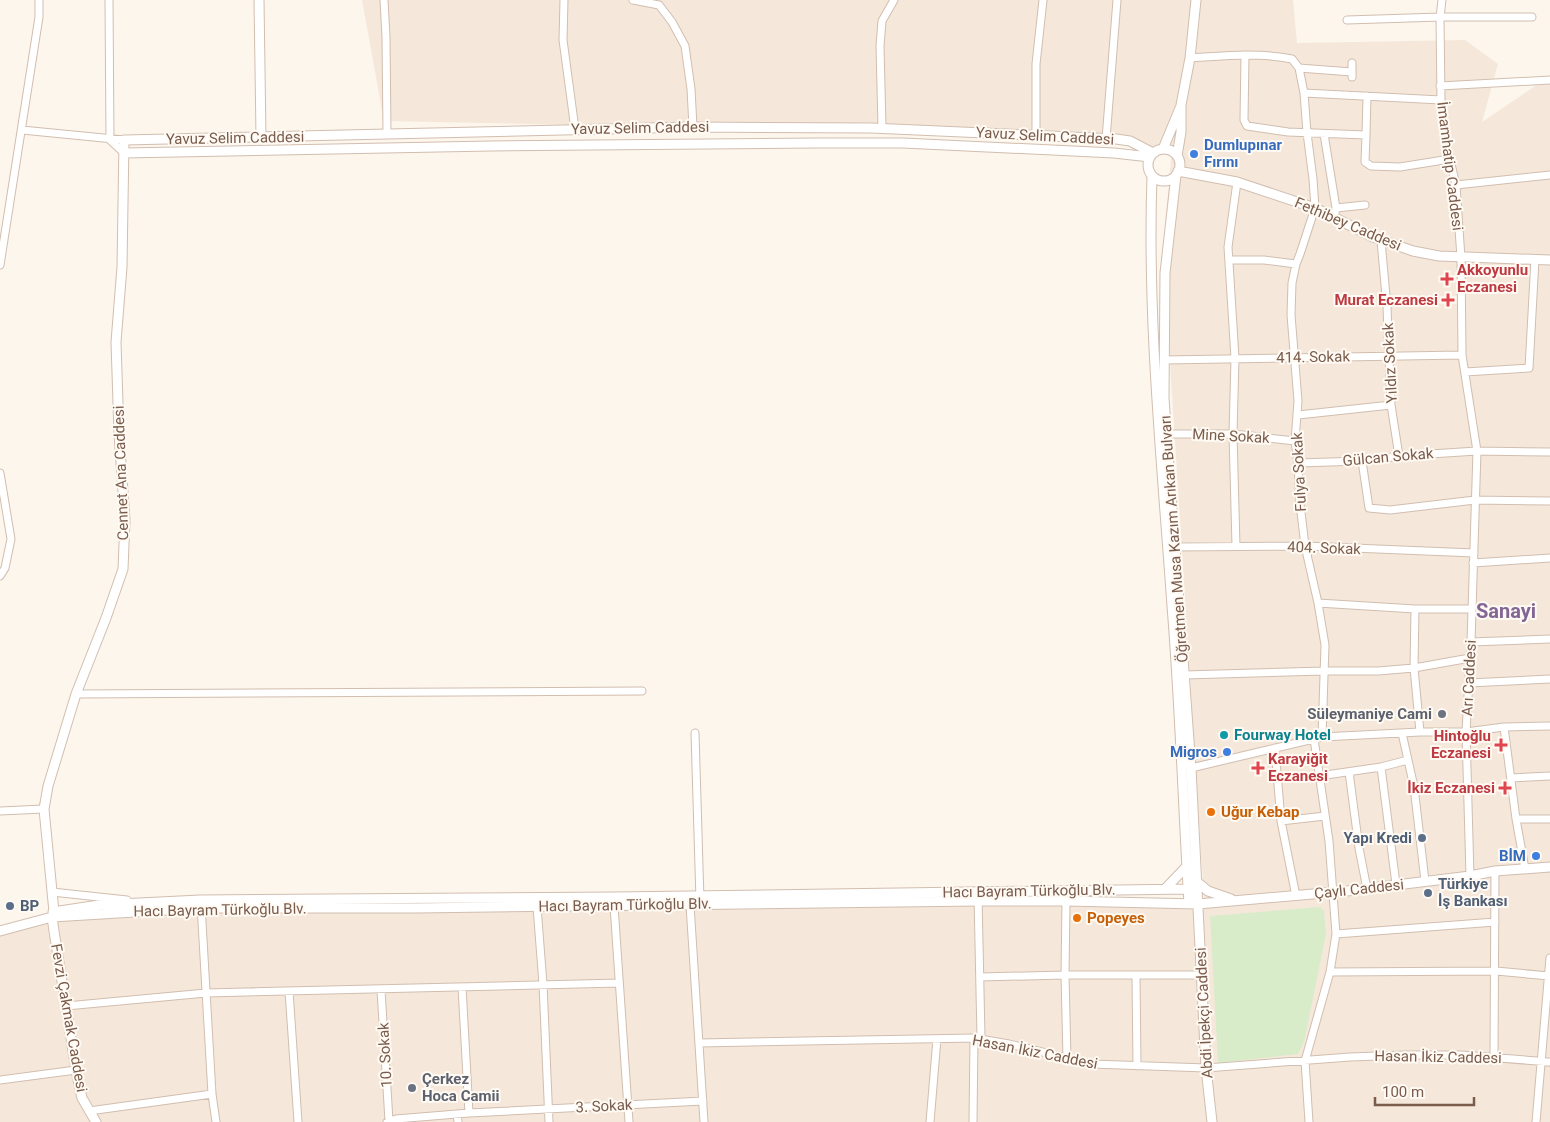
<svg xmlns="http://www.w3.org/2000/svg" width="1550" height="1122" viewBox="0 0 1550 1122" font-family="Roboto,sans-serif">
	<rect width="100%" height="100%" fill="#fdf6ec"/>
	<path fill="#f5e8da" d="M362 0H1293L1297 43 1465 40 1498 64 1482 122 1550 76V1122H0V930L41 915 321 910 1204 900 1163 251 1172 148 1030 134 384 121Z"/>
	<path fill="#d8ecc9" d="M1320 907 1324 911 1326 934 1304 1042 1298 1054 1218 1063 1210 916Z"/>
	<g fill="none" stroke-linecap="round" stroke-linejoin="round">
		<g stroke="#d1beb0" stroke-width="9">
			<path id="minor" d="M109 0 110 140 124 153
				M384 0 386 37 387 134
				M564 0 563 40 575 129
				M633 0 659 5 672 22 685 46 691 89 693 127
				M1442 0 1440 17 1441 100 1446 143 1456 185 1461 258 1462 355 1477 451 1471 642 1466 732 1470 876
				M1347 20 1440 17H1532
				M1245 55 1244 120 1247 126 1288 132 1366 135 1367 96
				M1190 58C1223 56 1258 52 1292 59L1299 68 1304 93 1307 133 1313 179 1315 208 1300 254 1296 264 1292 283 1291 315 1298 401 1295 441 1298 463 1300 504 1305 546 1318 603 1325 645 1322 737
				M1352 63V77
				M1299 68 1352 72
				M1440 86 1550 80
				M1304 93 1441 100
				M882 128 880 46 882 21 894 0
				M22 130 124 140
				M1324 134 1336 208 1334 218
				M1036 135V64L1043 0
				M1366 135 1365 162 1371 166 1400 167 1450 159
				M1106 139 1117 0
				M1456 185 1550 175
				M1336 208 1365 205
				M1381 241 1387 307 1391 405 1399 456
				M1230 260H1264L1296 264
				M0 265 39 17V0
				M1164 360 1462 355
				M1465 372 1529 368 1535 259
				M1298 415 1391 405
				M1166 434H1233L1295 441
				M1362 461 1369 508 1390 510 1475 500 1550 501
				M1298 463 1362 461 1399 456 1477 451 1550 452
				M0 473 11 539 5 568 0 576
				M1236 546 1233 434 1235 358 1228 247 1237 182
				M1175 547 1305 546 1474 553
				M1473 563 1550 558
				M1318 603 1415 609H1471
				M1415 609 1414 668 1420 732
				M1471 642 1550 639
				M1184 675 1324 671H1378L1414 668 1470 658
				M1469 683 1550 679
				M76 694 642 691
				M1504 727 1516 819 1525 869
				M695 733 700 900
				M1402 733 1414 787 1425 881
				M1275 748 1281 821 1296 896
				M1381 767 1396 884
				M1191 768 1322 737 1420 732H1466L1504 727 1550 726
				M1349 772 1359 848 1367 889
				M1319 776 1381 767 1408 760
				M1511 778 1550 776
				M0 811 44 809
				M1516 819H1550
				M1281 821 1325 816
				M52 892 127 900
				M978 896 981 1038
				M1066 901 1065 975 1067 1059
				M201 905 212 1094 216 1122
				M690 905 704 1122
				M614 906 629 1122
				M537 907 543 984 549 1122
				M1336 934 1495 922
				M1330 972 1496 971 1549 976
				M1136 976 1137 1066
				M980 977 1065 975H1201
				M462 987 469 1113
				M381 990 389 1121
				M289 991 298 1122
				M66 1006 206 993 619 983
				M699 1043 974 1038 1009 1044 1092 1064 1206 1068 1350 1057 1405 1055H1461L1550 1062
				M1494 1058 1495 871
				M0 1080 76 1070
				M89 1111 212 1094
				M457 1114 458 1122
				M387 1122 396 1119 469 1113 703 1101
				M930 1122 937 1039
				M973 1122 974 1038
				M1309 1122 1305 1061 1330 972 1336 934 1329 841 1314 739
				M1536 1122 1550 958"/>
		</g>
		<g stroke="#d1beb0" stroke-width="11">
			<path id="tertiary" d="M259 0 261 137
				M1163 149 1180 108
				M1148 165a16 16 0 1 1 32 0a16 16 0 1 1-32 0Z
				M124 153 491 146 816 143H903L1114 153 1150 157
				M1177 156 1181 132V105L1190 58 1196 0
				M1178 171 1237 182 1315 208 1373 237 1413 251 1439 256 1550 260
				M1176 175 1165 273 1164 398 1191 768 1206 1068 1212 1122
				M1152 176C1147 319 1162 463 1172 606 1180 705 1183 804 1189 904
				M1197 882 1208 891 1231 899
				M1165 889 1187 866
				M53 912 99 905 200 900 614 897 1188 889
				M0 931 52 917 201 908H417L978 901H1066L1198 904 1347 891 1470 876 1495 871 1550 867
				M96 1122 82 1098 76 1070 54 931 52 917 54 912 44 809 48 786 76 694 106 618 123 569 125 520 119 434 116 342 122 267 124 140 693 127 871 128 1116 139 1130 141 1153 153"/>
		</g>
		<use href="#minor" stroke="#fff" stroke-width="7"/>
		<use href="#tertiary" stroke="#fff" stroke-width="9"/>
	</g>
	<g fill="#3f7fe0" stroke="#fffaf3" stroke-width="2">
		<circle cx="1194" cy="154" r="5"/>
		<circle cx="1227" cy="752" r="5"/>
		<circle cx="1536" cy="856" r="5"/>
	</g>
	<g fill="#e0444e" stroke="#fffaf3" stroke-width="2">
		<path d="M1444.5 271.5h5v5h5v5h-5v5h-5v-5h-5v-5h5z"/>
		<path d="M1445.5 292.5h5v5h5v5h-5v5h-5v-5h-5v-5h5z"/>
		<path d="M1498.5 737.5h5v5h5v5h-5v5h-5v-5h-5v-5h5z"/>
		<path d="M1255.5 760.5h5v5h5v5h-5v5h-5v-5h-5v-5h5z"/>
		<path d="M1502.5 780.5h5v5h5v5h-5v5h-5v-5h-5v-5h5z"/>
	</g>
	<g fill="#6b7280" stroke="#fffaf3" stroke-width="2">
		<circle cx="1442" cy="714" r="5"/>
		<circle cx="412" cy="1088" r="5"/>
	</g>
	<circle fill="#0f9aa8" stroke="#fffaf3" stroke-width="2" cx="1224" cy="735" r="5"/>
	<g fill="#e8710a" stroke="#fffaf3" stroke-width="2">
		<circle cx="1211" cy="812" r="5"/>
		<circle cx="1077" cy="918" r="5"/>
	</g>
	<g fill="#5c6f8a" stroke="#fffaf3" stroke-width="2">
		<circle cx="1422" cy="838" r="5"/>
		<circle cx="1428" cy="893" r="5"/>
		<circle cx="10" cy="906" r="5"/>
	</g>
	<g text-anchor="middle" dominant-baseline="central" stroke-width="4" stroke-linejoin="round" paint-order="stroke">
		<g font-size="15" fill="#7a5c4d" stroke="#fffaf3">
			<text transform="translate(640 128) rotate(-1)">Yavuz Selim Caddesi</text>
			<text transform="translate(1045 136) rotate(3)">Yavuz Selim Caddesi</text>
			<text transform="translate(235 138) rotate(-1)">Yavuz Selim Caddesi</text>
			<text transform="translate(1450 166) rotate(83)">İmamhatip Caddesi</text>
			<text transform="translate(1348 224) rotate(23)">Fethibey Caddesi</text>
			<text transform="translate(1313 357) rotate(-1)">414. Sokak</text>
			<text transform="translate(1390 363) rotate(-93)">Yıldız Sokak</text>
			<text transform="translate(1231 436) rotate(3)">Mine Sokak</text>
			<text transform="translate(1388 457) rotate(-5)">Gülcan Sokak</text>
			<text transform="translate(1299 472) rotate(-93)">Fulya Sokak</text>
			<text transform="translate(121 473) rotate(-92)">Cennet Ana Caddesi</text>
			<text transform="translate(1174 539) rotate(-94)">Öğretmen Musa Kazım Arıkan Bulvarı</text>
			<text transform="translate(1324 548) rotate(2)">404. Sokak</text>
			<text transform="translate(1469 678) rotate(-87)">Arı Caddesi</text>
			<text transform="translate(1359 889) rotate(-6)">Çaylı Caddesi</text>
			<text transform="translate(1029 891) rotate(-1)">Hacı Bayram Türkoğlu Blv.</text>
			<text transform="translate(625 905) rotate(-1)">Hacı Bayram Türkoğlu Blv.</text>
			<text transform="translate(220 910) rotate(-1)">Hacı Bayram Türkoğlu Blv.</text>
			<text transform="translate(1204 1013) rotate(-93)">Abdi İpekçi Caddesi</text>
			<text transform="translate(69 1018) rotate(80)">Fevzi Çakmak Caddesi</text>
			<text transform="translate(1035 1052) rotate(11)">Hasan İkiz Caddesi</text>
			<text transform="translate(385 1055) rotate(-93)">10. Sokak</text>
			<text transform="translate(1438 1057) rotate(1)">Hasan İkiz Caddesi</text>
			<text transform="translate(604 1106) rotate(-3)">3. Sokak</text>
		</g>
		<g font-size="15" font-weight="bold" fill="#366cbe" stroke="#fffaf3" text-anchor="end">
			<text x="1204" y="145" text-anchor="start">Dumlupınar<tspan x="1204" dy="17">Fırını</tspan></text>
			<text x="1217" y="752">Migros</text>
			<text x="1526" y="856">BİM</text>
		</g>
		<g font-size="15" font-weight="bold" fill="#be3a42" stroke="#fffaf3" text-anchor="end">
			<text x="1457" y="270" text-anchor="start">Akkoyunlu<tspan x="1457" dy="17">Eczanesi</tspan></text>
			<text x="1438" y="300">Murat Eczanesi</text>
			<text x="1491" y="736">Hintoğlu<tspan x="1491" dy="17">Eczanesi</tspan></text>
			<text x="1268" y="759" text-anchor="start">Karayiğit<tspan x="1268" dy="17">Eczanesi</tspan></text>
			<text x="1495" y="788">İkiz Eczanesi</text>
		</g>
		<g font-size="15" font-weight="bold" fill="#5b616d" stroke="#fffaf3" text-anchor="end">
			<text x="1432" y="714">Süleymaniye Cami</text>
			<text x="422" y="1079" text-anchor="start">Çerkez<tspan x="422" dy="17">Hoca Camii</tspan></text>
		</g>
		<g font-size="15" font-weight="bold" fill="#0d838f" stroke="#fffaf3" text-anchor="start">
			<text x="1234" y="735">Fourway Hotel</text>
		</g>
		<g font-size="15" font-weight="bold" fill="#c56008" stroke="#fffaf3" text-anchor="start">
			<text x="1221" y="812">Uğur Kebap</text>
			<text x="1087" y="918">Popeyes</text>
		</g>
		<g font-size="15" font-weight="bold" fill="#4e5e75" stroke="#fffaf3" text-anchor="start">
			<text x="1412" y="838" text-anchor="end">Yapı Kredi</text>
			<text x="1438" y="884">Türkiye<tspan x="1438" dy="17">İş Bankası</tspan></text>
			<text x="20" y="906">BP</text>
		</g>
		<g font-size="20" font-weight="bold" fill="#846695" stroke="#fffaf3">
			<text x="1506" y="611">Sanayi</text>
		</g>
	</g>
	<path d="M1375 1097v8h99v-8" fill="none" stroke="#7a5c4d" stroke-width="2.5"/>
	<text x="1382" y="1097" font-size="15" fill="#7a5c4d" stroke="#fffaf3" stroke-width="4" paint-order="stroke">100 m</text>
</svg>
